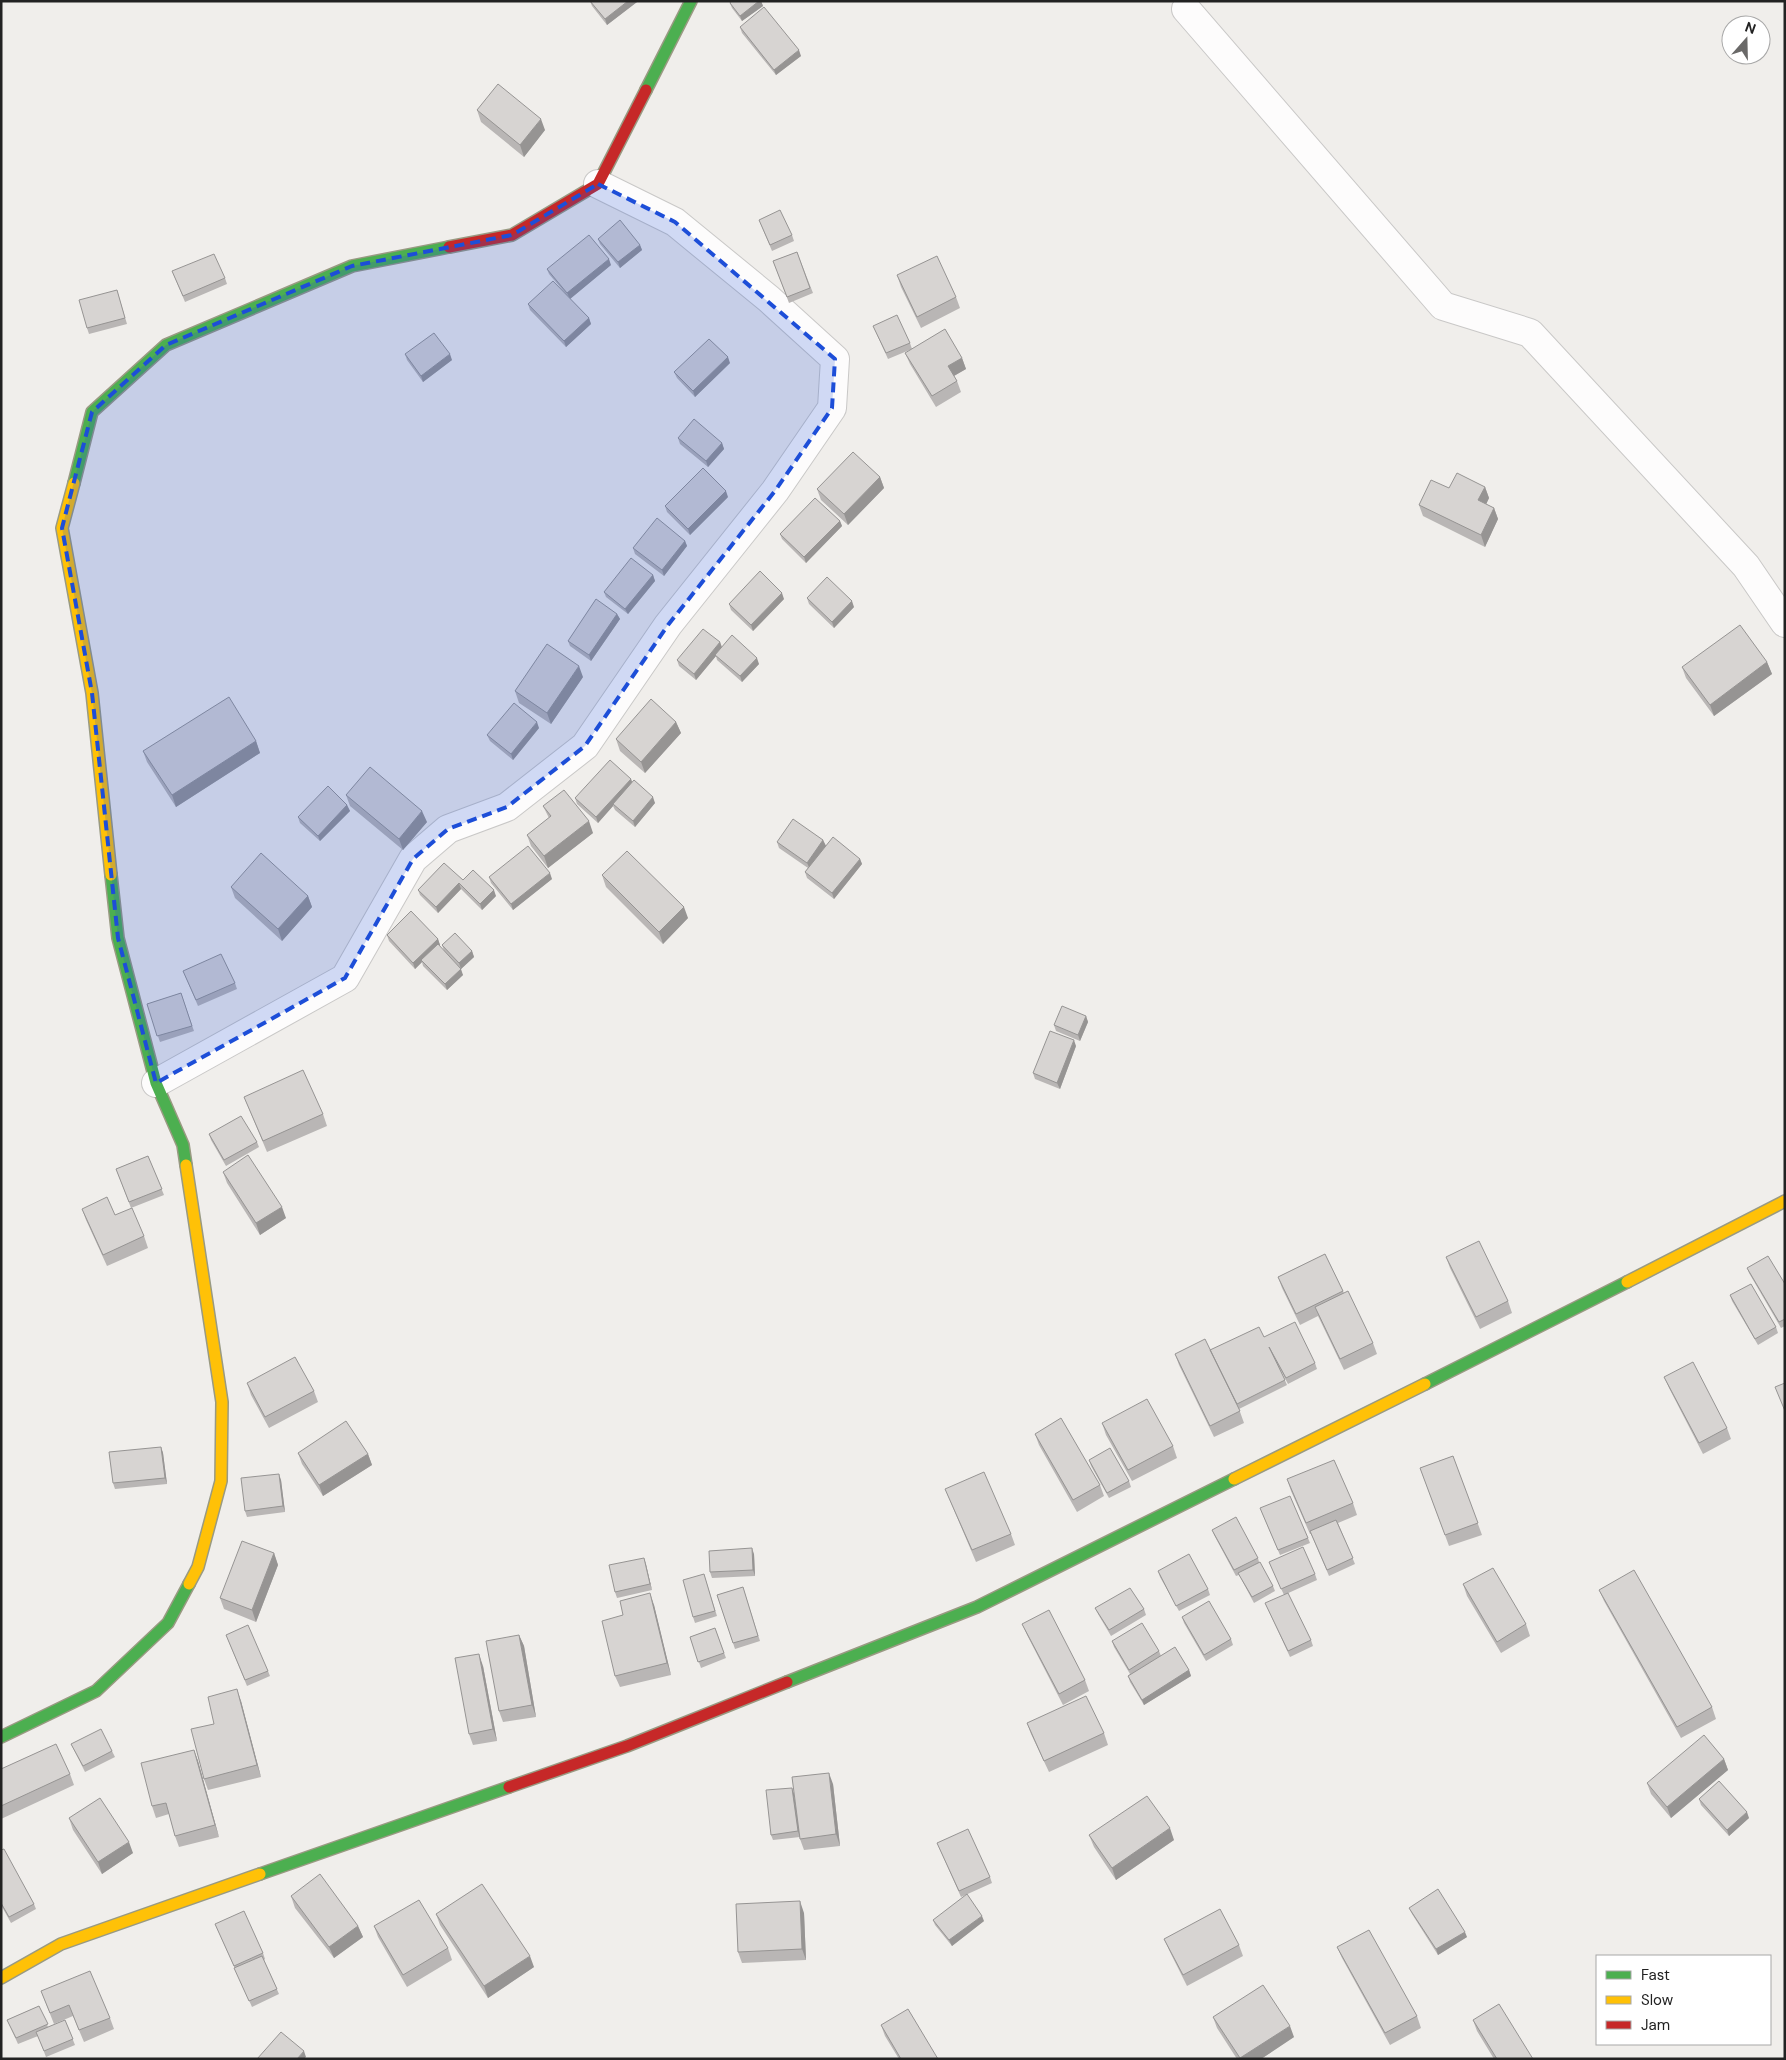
<svg xmlns="http://www.w3.org/2000/svg" width="1786" height="2060" viewBox="0 0 1786 2060" font-family="'DM Sans',sans-serif">
	<rect width="100%" height="100%" fill="#f0eeeb"/>
	<g fill="none" stroke-linecap="round" stroke-linejoin="round">
		<g stroke="#c9c8c7" stroke-width="30">
			<path id="street" d="M1186 9 1443 306 1530 333 1746 566 1785 623
				M156 1083 345 978 413 859 448 829 507 807 585 746 668 625 775 491 832 408 835 359 769 299 675 222 598 184"/>
		</g>
		<g stroke="#999a82" stroke-width="14">
			<path id="fast" d="M646 90 691 1
				M74 483 92 412 166 345 352 266 449 247
				M111 875 118 938 156 1083 183 1145 186 1165
				M1425 1384 1627 1282
				M787 1682 977 1607 1234 1479
				M1 1737 96 1691 168 1623 189 1584
				M260 1874 509 1787"/>
		</g>
		<g stroke="#999a82" stroke-width="14">
			<path id="slow" d="M74 483 62 528 92 693 111 875
				M186 1165 222 1402 221 1481 198 1567 189 1584
				M1627 1282 1785 1201
				M1234 1479 1425 1384
				M1 1978 61 1944 260 1874"/>
		</g>
		<g stroke="#999a82" stroke-width="14">
			<path id="jam" d="M449 247 512 235 598 184 646 90
				M509 1787 627 1746 787 1682"/>
		</g>
		<use href="#street" stroke="#fdfcfc" stroke-width="28"/>
		<use href="#fast" stroke="#4caf50" stroke-width="11"/>
		<use href="#slow" stroke="#ffc107" stroke-width="11"/>
		<use href="#jam" stroke="#c62828" stroke-width="11"/>
	</g>
	<path fill="#b9b6b5" d="M590 1H637V2L607 25 592 6Z
		M731 1H761L763 6 742 21 732 8 730 3Z
		M740 27 801 56 776 75 742 33Z
		M477 110 545 130 524 157 481 122Z
		M759 220 792 235 794 241 772 251Z
		M598 239 640 245 642 250 620 268 600 244Z
		M797 252 813 293 789 303 773 261Z
		M611 265 570 299 589 318 591 324 566 347 530 310 528 304 565 293 549 274 547 269Z
		M172 271 225 278 227 284 185 302Z
		M897 275 956 297 960 308 921 328 901 287Z
		M117 290 127 324 89 334 87 328Z
		M873 326 910 343 912 349 888 359Z
		M905 353 962 358 966 369 954 376 957 381 961 392 936 407 910 364Z
		M405 354 452 360 423 382 407 360Z
		M730 363 695 397 677 378 674 372Z
		M678 438 722 443 724 449 708 467 680 444Z
		M880 477 884 488 848 525 821 500 817 489Z
		M1485 487 1489 498 1486 504 1494 508 1498 519 1485 547 1423 516 1419 505 1449 488Z
		M728 497 690 535 667 512 665 506Z
		M840 521 842 526 806 563 782 539 780 534Z
		M685 541 687 546 664 576 635 554 633 548Z
		M653 575 655 581 628 614 606 597 604 592Z
		M807 598 854 607 834 628 809 604Z
		M784 599 753 631 731 610 729 604Z
		M617 614 620 619 591 661 570 646 568 641Z
		M720 642 722 647 759 664 742 682 717 660 716 656 696 680 679 666 677 660Z
		M1767 662 1772 674 1714 716 1686 678 1682 667Z
		M583 677 551 724 519 703 515 691Z
		M676 722 681 733 645 773 620 751 616 739Z
		M539 728 513 760 490 741 487 735Z
		M256 741 260 753 176 807 147 762 143 751Z
		M631 779 632 782 655 803 635 827 615 810 613 806 598 823 577 804 575 798Z
		M346 795 427 822 403 850 350 806Z
		M347 805 350 811 320 841 300 823 298 817Z
		M543 806 593 833 548 868 531 846 527 835 549 818Z
		M823 840 826 846 860 859 862 864 834 899 807 878 805 872 808 868 779 848 777 842Z
		M602 875 688 918 663 944 606 887Z
		M489 877 552 879 513 910 491 883Z
		M463 880 496 896 482 910 461 889 438 913 420 895 418 890Z
		M231 887 308 896 312 907 282 941 235 898Z
		M387 935 438 939 440 945 439 946 463 975 447 990 423 966 422 962 415 969 389 941Z
		M442 945 472 951 474 957 461 969 444 951Z
		M183 971 235 983 237 989 198 1006Z
		M181 993 194 1031 160 1042 147 1004Z
		M1086 1016 1088 1022 1080 1041 1056 1031 1054 1025Z
		M1076 1046 1060 1089 1035 1079 1033 1073Z
		M244 1097 323 1114 327 1126 267 1152Z
		M209 1134 257 1142 259 1147 226 1166 211 1140Z
		M148 1156 164 1195 131 1208 116 1169Z
		M223 1172 286 1218 260 1235 227 1183Z
		M82 1209 115 1215 144 1236 148 1248 107 1266 86 1220Z
		M1325 1254 1344 1293 1373 1343 1377 1354 1344 1370 1318 1316 1300 1325 1282 1288 1278 1277Z
		M1446 1257 1508 1301 1512 1313 1480 1329 1450 1268Z
		M1747 1268 1785 1284V1326L1781 1328 1749 1273Z
		M1730 1295 1776 1327 1778 1333 1758 1345 1732 1301Z
		M1264 1337 1315 1363 1317 1369 1288 1384 1279 1367 1287 1385 1239 1409 1244 1423 1214 1437 1179 1365 1175 1354 1210 1350Z
		M1664 1377 1727 1428 1731 1439 1703 1454 1669 1388Z
		M247 1383 314 1391 318 1402 269 1428 251 1395Z
		M1102 1423 1173 1446 1177 1458 1132 1481 1106 1435Z
		M1035 1434 1100 1485 1104 1496 1077 1512 1039 1445Z
		M161 1447 163 1453 167 1484 115 1489 113 1483Z
		M298 1453 368 1454 372 1465 323 1496 302 1464Z
		M1453 1456 1482 1535 1449 1546 1420 1468Z
		M1089 1460 1129 1481 1131 1487 1109 1498 1091 1466Z
		M1287 1479 1353 1503 1357 1515 1338 1523 1355 1564 1329 1576 1311 1534H1310L1291 1491Z
		M281 1480 285 1512 247 1517 245 1511Z
		M945 1489 1011 1534 1015 1545 976 1562Z
		M1260 1508 1308 1538 1310 1543 1280 1555Z
		M1212 1530 1258 1558 1259 1562 1273 1586 1275 1591 1254 1603 1239 1575 1236 1576 1214 1535Z
		M274 1553 278 1565 256 1622 224 1609 220 1598Z
		M754 1554 755 1576 712 1578 710 1572Z
		M644 1558 652 1590 617 1598 615 1592Z
		M1269 1562 1315 1574 1317 1580 1284 1595Z
		M1158 1571 1208 1589 1210 1595 1179 1611 1160 1577Z
		M704 1574 717 1616 695 1623 693 1617Z
		M1463 1584 1526 1624 1530 1636 1501 1653 1467 1596Z
		M743 1587 760 1641 735 1649 717 1595Z
		M1599 1590 1712 1707 1716 1719 1681 1738 1604 1601Z
		M1265 1603 1311 1640 1313 1646 1290 1657Z
		M654 1605 671 1675 620 1687 615 1676 623 1615Z
		M1095 1608 1144 1609 1146 1615 1111 1636 1098 1614Z
		M1182 1617 1231 1639 1233 1645 1206 1661 1184 1623Z
		M1022 1624 1085 1680 1089 1691 1063 1705 1027 1635Z
		M715 1628 726 1658 701 1668 690 1637Z
		M226 1635 268 1671 270 1676 247 1686Z
		M519 1635 524 1646 536 1717 503 1722 499 1711Z
		M1112 1641 1159 1651 1161 1656 1189 1670 1191 1676 1144 1705 1130 1682 1128 1676 1130 1674 1114 1647Z
		M483 1666 497 1741 473 1745 469 1734Z
		M241 1701 261 1777 208 1790 204 1779 214 1724Z
		M1027 1723 1104 1733 1108 1745 1049 1772 1031 1734Z
		M71 1744 112 1751 115 1757 85 1772Z
		M194 1750 198 1761 219 1837 179 1847 175 1836 169 1814 156 1818 152 1806Z
		M1724 1759 1728 1770 1671 1818 1651 1794 1647 1783Z
		M1 1769 70 1774 74 1785 1 1819Z
		M833 1784 840 1846 804 1850 800 1839Z
		M792 1788 794 1794 800 1837 773 1840 771 1835Z
		M1699 1799 1749 1818 1729 1836 1701 1805Z
		M69 1818 133 1853 102 1874 73 1830Z
		M1089 1835 1174 1840 1116 1880 1094 1847Z
		M937 1843 990 1877 992 1883 961 1897Z
		M1 1850 34 1904 36 1909 11 1923 1 1905Z
		M291 1896 358 1926 363 1937 334 1958 295 1908Z
		M1409 1908 1467 1937 1438 1955 1412 1914Z
		M804 1913 806 1960 742 1963 738 1952Z
		M436 1914 534 1967 488 1998 440 1925Z
		M933 1920 984 1921 952 1946 935 1925Z
		M215 1924 263 1953 265 1959 264 1960 279 1994 252 2007Z
		M374 1926 448 1948 452 1960 407 1987 378 1937Z
		M1164 1939 1239 1945 1243 1956 1187 1986 1169 1950Z
		M1337 1947 1417 2016 1421 2028 1390 2045 1342 1958Z
		M41 1991 110 2018 114 2029 84 2042 73 2016 54 2024Z
		M39 2006 48 2027 65 2020 75 2045 46 2057 38 2036 18 2044 7 2020Z
		M1213 2017 1294 2037 1261 2059H1237L1217 2028Z
		M1473 2020 1533 2059H1494L1477 2031Z
		M881 2025 938 2059H899L885 2036Z"/>
	<path fill="#969493" d="M628 1 637 2 607 25 605 19Z
		M759 1H761L763 6 742 21 740 16Z
		M799 50 801 56 776 75 774 70Z
		M541 119 545 130 524 157 520 145Z
		M640 245 642 250 620 268 618 262Z
		M609 259 611 265 570 299 567 293Z
		M589 318 591 324 566 347 564 341Z
		M450 354 452 360 423 382 421 376Z
		M728 357 730 363 695 397 693 391Z
		M962 358 966 369 952 377 948 366Z
		M722 443 724 449 708 467 706 461Z
		M880 477 884 488 848 525 844 514Z
		M1485 487 1489 498 1483 511 1478 500Z
		M726 491 728 497 690 535 688 529Z
		M1494 508 1498 519 1485 547 1481 535Z
		M840 521 842 526 806 563 804 557Z
		M685 541 687 546 664 576 662 570Z
		M653 575 655 581 628 614 625 609Z
		M782 593 784 599 753 631 751 625Z
		M852 601 854 607 834 628 832 622Z
		M617 614 620 619 591 661 589 655Z
		M720 642 722 648 715 655 716 656 696 680 694 674Z
		M757 658 759 664 742 682 740 676Z
		M1767 662 1772 674 1714 716 1710 705Z
		M579 666 583 677 551 724 547 713Z
		M537 722 539 728 513 760 511 754Z
		M676 722 681 733 645 773 641 762Z
		M256 741 260 753 176 807 172 795Z
		M631 779 633 785 613 804V806L598 823 596 817Z
		M653 797 655 803 635 827 633 821Z
		M347 805 350 811 320 841 318 836Z
		M422 811 427 822 403 850 399 839Z
		M589 821 593 833 548 868 544 856Z
		M823 840 826 846 810 869 807 863Z
		M860 859 862 864 834 899 832 893Z
		M550 873 552 879 513 910 511 904Z
		M459 883 461 889 438 913 436 907Z
		M494 890 496 896 482 910 480 904Z
		M308 896 312 907 282 941 278 929Z
		M684 907 688 918 663 944 659 932Z
		M438 939 440 945 423 962 421 960 422 962 415 969 413 963Z
		M472 951 474 957 461 969 459 963Z
		M461 969 463 975 447 990 445 984Z
		M1086 1016 1088 1022 1080 1041 1078 1035Z
		M1074 1040 1076 1046 1060 1089 1057 1083Z
		M282 1207 286 1218 260 1235 256 1223Z
		M161 1447 163 1453 167 1484 165 1478Z
		M368 1454 372 1465 323 1496 319 1485Z
		M279 1474 281 1480 285 1512 283 1506Z
		M752 1548 754 1554 755 1576 753 1570Z
		M274 1553 278 1565 256 1622 252 1610Z
		M644 1558 646 1564 652 1590 650 1584Z
		M650 1593 654 1605 671 1675 667 1663Z
		M519 1635 524 1646 536 1717 532 1705Z
		M479 1654 483 1666 497 1741 493 1729Z
		M1189 1670 1191 1676 1144 1705 1142 1700Z
		M237 1689 241 1701 261 1777 257 1765Z
		M194 1750 198 1761 219 1837 215 1825Z
		M1724 1759 1728 1770 1671 1818 1667 1807Z
		M829 1773 833 1784 840 1846 836 1834Z
		M792 1788 794 1794 800 1837 798 1831Z
		M1747 1812 1749 1818 1729 1836 1727 1830Z
		M1170 1828 1174 1840 1116 1880 1112 1868Z
		M129 1842 133 1853 102 1874 98 1862Z
		M800 1901 804 1913 806 1960 802 1949Z
		M982 1916 984 1921 952 1946 949 1940Z
		M358 1926 363 1937 334 1958 329 1947Z
		M1465 1932 1467 1937 1438 1955 1436 1949Z
		M530 1956 534 1967 488 1998 484 1986Z
		M1290 2026 1294 2037 1261 2059H1240V2058Z
		M304 2051 306 2057 304 2059H297Z"/>
	<path fill="#d7d4d2" stroke="#969493" d="M590 1H628L605 19Z
		M731 1H759L740 16 730 3Z
		M764 7 799 50 774 70 740 27Z
		M498 84 541 119 520 145 477 110Z
		M780 210 792 235 770 245 759 220Z
		M620 220 640 245 618 262 598 239Z
		M589 235 609 259 567 293 547 269Z
		M797 252 810 288 787 297 773 261Z
		M214 254 225 278 183 296 172 271Z
		M937 256 956 297 917 317 897 275Z
		M553 281 589 318 564 341 528 304Z
		M117 290 125 318 87 328 79 300Z
		M897 315 910 343 886 353 873 326Z
		M945 329 962 358 948 366 957 381 932 396 905 353Z
		M434 333 450 354 421 376 405 354Z
		M709 339 728 357 693 391 674 372Z
		M694 419 722 443 706 461 678 438Z
		M853 452 880 477 844 514 817 489Z
		M703 468 726 491 688 529 665 506Z
		M1457 473 1485 487 1478 500 1494 508 1481 535 1419 505 1431 480 1449 488Z
		M815 498 840 521 804 557 780 534Z
		M657 518 685 541 662 570 633 548Z
		M631 558 653 575 625 609 604 592Z
		M760 571 782 593 751 625 729 604Z
		M827 577 852 601 832 622 807 598Z
		M596 599 617 614 589 655 568 641Z
		M1740 625 1767 662 1710 705 1682 667Z
		M703 629 720 642 694 674 677 660Z
		M732 635 757 658 740 676 715 655Z
		M547 644 579 666 547 713 515 691Z
		M229 697 256 741 172 795 143 751Z
		M651 699 676 722 641 762 616 739Z
		M514 703 537 722 511 754 487 735Z
		M610 760 631 779 596 817 575 798Z
		M370 767 422 811 399 839 346 795Z
		M634 780 653 797 633 821 613 804Z
		M328 786 347 805 318 836 298 817Z
		M564 790 589 821 544 856 527 835 551 816 543 806Z
		M793 819 823 840 807 863 777 842Z
		M833 837 860 859 832 893 805 872Z
		M528 846 550 873 511 904 489 877Z
		M627 851 684 907 659 932 602 875Z
		M261 853 308 896 278 929 231 887Z
		M444 863 463 880 473 870 494 890 480 904 459 883 436 907 418 890Z
		M411 911 438 939 413 963 387 935Z
		M455 933 472 951 459 963 442 945Z
		M438 944 461 969 445 984 421 960Z
		M221 954 235 983 196 1000 183 971Z
		M181 993 192 1026 157 1036 147 1004Z
		M1062 1006 1086 1016 1078 1035 1054 1025Z
		M1050 1031 1074 1040 1057 1083 1033 1073Z
		M303 1070 323 1114 263 1141 244 1097Z
		M241 1116 257 1142 224 1160 209 1134Z
		M248 1155 282 1207 256 1223 223 1172Z
		M148 1156 162 1189 129 1202 116 1169Z
		M107 1197 115 1215 132 1208 144 1236 103 1255 82 1209Z
		M1479 1241 1508 1301 1476 1317 1446 1257Z
		M1325 1254 1343 1291 1296 1314 1278 1277Z
		M1768 1256 1785 1284V1319L1779 1322 1747 1268Z
		M1751 1284 1776 1327 1755 1339 1730 1295Z
		M1348 1291 1373 1343 1340 1359 1315 1307Z
		M1295 1322 1315 1363 1286 1378 1269 1347 1285 1380 1237 1404 1210 1350 1259 1327 1264 1337Z
		M1205 1339 1240 1411 1210 1426 1175 1354Z
		M295 1357 314 1391 265 1417 247 1383Z
		M1693 1362 1727 1428 1699 1443 1664 1377Z
		M1785 1383V1411L1775 1387Z
		M1147 1399 1173 1446 1128 1470 1102 1423Z
		M1061 1418 1100 1485 1073 1500 1035 1434Z
		M346 1421 368 1454 319 1485 298 1453Z
		M161 1447 165 1478 113 1483 109 1452Z
		M1110 1448 1129 1481 1107 1493 1089 1460Z
		M1453 1456 1478 1523 1445 1535 1420 1468Z
		M1334 1460 1353 1503 1306 1523 1287 1479Z
		M984 1472 1011 1534 972 1550 945 1489Z
		M279 1474 283 1506 245 1511 241 1478Z
		M1290 1496 1308 1538 1278 1550 1260 1508Z
		M1236 1517 1258 1558 1234 1570 1212 1530Z
		M1336 1520 1353 1558 1327 1570 1310 1531Z
		M242 1541 274 1553 252 1610 220 1598Z
		M1303 1547 1315 1574 1281 1589 1269 1562Z
		M752 1548 753 1570 710 1572 709 1551Z
		M1189 1554 1208 1589 1176 1606 1158 1571Z
		M644 1558 650 1584 615 1592 609 1565Z
		M1260 1562 1273 1586 1252 1597 1238 1573Z
		M1493 1568 1526 1624 1497 1642 1463 1584Z
		M1634 1570 1712 1707 1677 1727 1599 1590Z
		M704 1574 715 1611 693 1617 683 1580Z
		M743 1587 758 1636 733 1643 717 1595Z
		M1130 1588 1144 1609 1109 1630 1095 1608Z
		M650 1593 667 1663 615 1676 602 1621 623 1615 620 1601Z
		M1288 1593 1311 1640 1288 1651 1265 1603Z
		M1209 1601 1231 1639 1204 1655 1182 1617Z
		M1049 1610 1085 1680 1059 1694 1022 1624Z
		M1142 1623 1159 1651 1129 1670 1112 1641Z
		M248 1625 268 1671 245 1680 226 1635Z
		M715 1628 724 1653 698 1662 690 1637Z
		M519 1635 532 1705 499 1711 486 1641Z
		M1175 1647 1189 1670 1142 1700 1128 1676Z
		M479 1654 493 1729 469 1734 455 1658Z
		M237 1689 257 1765 204 1779 191 1729 214 1724 208 1697Z
		M1086 1696 1104 1733 1044 1761 1027 1723Z
		M101 1729 112 1751 83 1766 71 1744Z
		M1704 1735 1724 1759 1667 1807 1647 1783Z
		M56 1744 70 1774 1 1806V1769Z
		M194 1750 215 1825 175 1836 166 1803 152 1806 141 1763Z
		M829 1773 836 1834 800 1839 792 1777Z
		M1719 1781 1747 1812 1727 1830 1699 1799Z
		M792 1788 798 1831 771 1835 766 1790Z
		M1147 1796 1170 1828 1112 1868 1089 1835Z
		M100 1798 129 1842 98 1862 69 1818Z
		M968 1829 990 1877 959 1891 937 1843Z
		M4 1849 34 1904 9 1917 1 1903V1850Z
		M320 1874 358 1926 329 1947 291 1896Z
		M482 1884 530 1956 484 1986 436 1914Z
		M1438 1889 1465 1932 1436 1949 1409 1908Z
		M967 1894 982 1916 949 1940 933 1920Z
		M419 1900 448 1948 403 1975 374 1926Z
		M800 1901 802 1949 738 1952 736 1904Z
		M1220 1909 1239 1945 1183 1975 1164 1939Z
		M244 1911 263 1953 234 1966 215 1924Z
		M1369 1930 1417 2016 1385 2033 1337 1947Z
		M262 1956 277 1989 249 2001 234 1968Z
		M90 1971 110 2018 79 2030 69 2005 50 2013 41 1991Z
		M1263 1985 1290 2026 1240 2058 1213 2017Z
		M1499 2004 1533 2059H1497L1473 2020Z
		M39 2006 48 2024 16 2038 7 2020Z
		M908 2009 938 2059H901L881 2025Z
		M65 2020 73 2039 44 2051 36 2032Z
		M281 2032 304 2051 297 2059H257Z"/>
	<path fill="#1d4ed8" fill-opacity="0.2" stroke="#1d4ed8" stroke-width="4" stroke-dasharray="10 6" stroke-linejoin="round" d="M598 184 675 222 835 359 832 408 775 491 668 625 585 746 507 807 448 829 413 859 345 978 156 1083 118 938 92 693 62 528 92 412 166 345 352 266 512 235Z"/>
	<rect width="1786" height="2060" fill="none" stroke="#222222" stroke-width="5"/>
	<rect x="1596" y="1955" width="175" height="90" fill="#ffffff" stroke="#a7a7a7"/>
	<rect x="1606" y="1971" width="25" height="8" fill="#4caf50" stroke="#a7a7a7"/>
	<text x="1641" y="1980" font-size="15" fill="#222222">Fast</text>
	<rect x="1606" y="1996" width="25" height="8" fill="#ffc107" stroke="#a7a7a7"/>
	<text x="1641" y="2005" font-size="15" fill="#222222">Slow</text>
	<rect x="1606" y="2021" width="25" height="8" fill="#c62828" stroke="#a7a7a7"/>
	<text x="1641" y="2030" font-size="15" fill="#222222">Jam</text>
	<g transform="translate(1746 40) rotate(20)"><circle r="24" fill="#ffffff" stroke="#a7a7a7"/>
	<path d="M0-4L9 19L0 12L-9 19Z" fill="#6a6968"/>
	<text y="-8" font-size="14" font-weight="bold" text-anchor="middle" fill="#222222">N</text>
	</g>
</svg>
